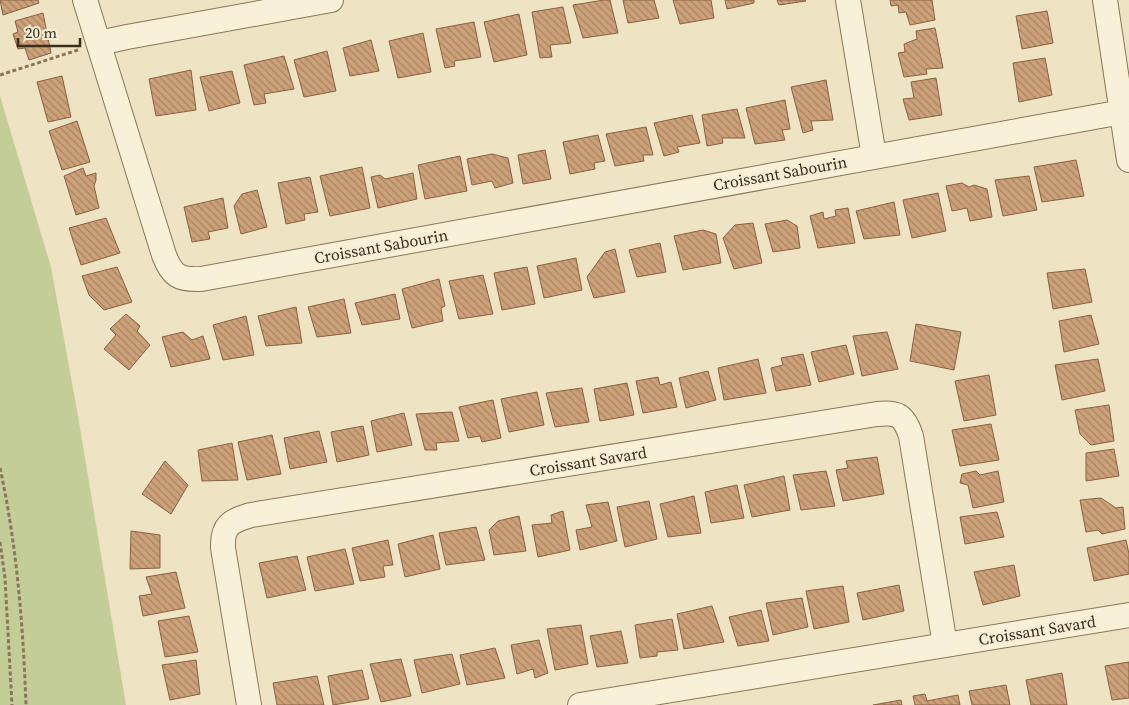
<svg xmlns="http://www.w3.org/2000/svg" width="1129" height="705" viewBox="0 0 1129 705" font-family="'Source Serif 4',serif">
	<defs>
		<pattern id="building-back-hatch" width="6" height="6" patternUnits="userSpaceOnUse" patternTransform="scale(1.25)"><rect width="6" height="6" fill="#cda179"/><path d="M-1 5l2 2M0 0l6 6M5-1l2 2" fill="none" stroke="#a78463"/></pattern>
	</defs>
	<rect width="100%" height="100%" fill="#eee4c4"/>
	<path fill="#c3cd98" d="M0 96 51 267 78 416 126 705H0Z"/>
	<path fill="url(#building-back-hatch)" stroke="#896140" d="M0 0H38L39 3 3 15Z
		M604 0H610L618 33 583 38 573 5Z
		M623 0H654L659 18 628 23Z
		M673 0H711L714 18 680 24Z
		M725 0H754V3L727 9Z
		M777 0H805L806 1 779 5Z
		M890 0H932L935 20 910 25 906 12 899 13 898 5 891 6Z
		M563 7 571 43 550 45 552 57 540 58 532 12Z
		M1047 11 1053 43 1022 49 1016 16Z
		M43 13 51 53 29 60 25 48 18 49 13 34 18 32 15 21Z
		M519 14 527 55 494 62 484 22Z
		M474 22 481 57 454 61 455 66 445 68 436 29Z
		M935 28 943 68 926 69 927 74 904 77 898 53 905 52 904 44 917 39 916 31Z
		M423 33 431 72 398 78 389 41Z
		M371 40 379 71 350 76 343 48Z
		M327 51 336 91 304 97 294 60Z
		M284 56 294 89 264 94 266 103 254 105 244 65Z
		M1045 58 1052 95 1019 102 1013 63Z
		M191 70 196 110 156 116 149 79Z
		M232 71 240 103 209 111 200 77Z
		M62 76 71 117 48 122 37 82Z
		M936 78 942 115 909 120 903 99 914 98 911 82Z
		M826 80 833 120 811 121 813 130 803 133 791 87Z
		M785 100 790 129 782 130 785 140 755 144 746 108Z
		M737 109 745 138H722L723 143 707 146 702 115Z
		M692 115 700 143 677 147 679 152 664 156 654 123Z
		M77 121 90 162 62 170 49 131Z
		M646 127 653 155H643L644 161 615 166 606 134Z
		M598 135 605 161 594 163 595 169 570 174 563 142Z
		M545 150 551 179 523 184 518 155Z
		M492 154 508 158 513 183 495 188 492 181 472 185 467 159Z
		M460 156 467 191 425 199 418 165Z
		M1076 160 1084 196 1042 202 1034 167Z
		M362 167 370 208 330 216 320 176Z
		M83 168 86 176 96 173V180L94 186 99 208 76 215 64 176Z
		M413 173 417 199 378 208 371 177 380 175 385 179Z
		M1029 176 1037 210 1003 216 995 180Z
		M310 177 318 212 304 214 305 220 286 224 278 183Z
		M962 183 969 187 974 185 987 189 992 217 970 221 967 208 952 211 946 186Z
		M257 190 267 227 241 234 234 206 242 194Z
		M938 193 946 231 912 238 903 200Z
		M223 198 228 228 208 232 210 239 192 242 184 207Z
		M894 202 900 235 864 239 856 211Z
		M848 208 855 243 818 248 810 216 823 212 824 219 836 216 835 210Z
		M106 218 120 253 81 265 69 228Z
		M787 220 797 226 800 248 773 252 765 224Z
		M753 223 762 263 734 269 723 238 735 225Z
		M703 230 716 234 721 263 683 270 674 236Z
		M660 243 666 272 637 277 629 250Z
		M615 249 625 292 594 298 587 277 605 252Z
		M576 258 582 290 544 298 537 266Z
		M117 267 132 302 104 310 89 295 82 276Z
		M527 267 535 304 502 310 494 273Z
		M1085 269 1092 302 1053 309 1047 273Z
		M483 275 493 314 459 319 449 281Z
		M439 279 445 306 441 308 443 321 412 328 402 289Z
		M395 294 400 319 362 325 355 303Z
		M344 299 351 333 317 337 308 307Z
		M296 307 302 343 266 346 258 316Z
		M126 314 140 326 137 331 150 345 129 370 104 349 116 335 110 329Z
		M1091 315 1099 344 1064 352 1059 321Z
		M246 316 254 355 223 360 213 325Z
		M916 324 961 332 954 370 910 361Z
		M183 332 192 340 203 336 210 359 171 367 162 337Z
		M887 332 898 369 862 376 853 336Z
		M846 345 854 374 819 382 811 352Z
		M803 354 811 385 776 391 771 368 783 365 781 358Z
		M758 359 766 393 724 400 718 368Z
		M1098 359 1105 391 1062 400 1055 365Z
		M708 371 716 400 686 408 679 378Z
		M989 375 996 415 964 421 955 381Z
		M658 377 660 385 671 382 677 407 643 413 636 381Z
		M627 383 634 415 600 421 594 389Z
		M582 388 589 422 555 427 546 393Z
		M537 392 544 425 509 432 501 399Z
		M493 400 501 438 482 442 480 436 468 438 459 407Z
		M1109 405 1114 441 1091 445 1080 434 1075 410Z
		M452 412 459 441 436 443 437 450H425L416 414Z
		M404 413 412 445 377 452 371 421Z
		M991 424 999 460 960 466 952 430Z
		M363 426 369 455 337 462 331 432Z
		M319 431 327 462 290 469 284 438Z
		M272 435 281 474 247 480 238 442Z
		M232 443 238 480 202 481 198 450Z
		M1114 449 1119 476 1086 481V453Z
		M877 457 884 494 843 501 836 470 848 468 846 461Z
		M165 461 188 485 171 514 142 494Z
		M826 471 835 506 801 510 793 475Z
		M976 471 980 475 998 471 1004 502 973 508 968 485 960 483 962 474Z
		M784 476 790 510 752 517 744 485Z
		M737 485 744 518 711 523 705 492Z
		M694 496 701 533 668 537 660 504Z
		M1101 498 1116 508 1123 507 1125 529 1102 534 1098 530 1086 532 1080 500Z
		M649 501 657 539 625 547 617 507Z
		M608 502 617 541 580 550 576 530 592 527 586 505Z
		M563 511 570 550 538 557 532 525 552 523 551 515Z
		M997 512 1004 537 965 544 960 517Z
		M519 516 526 551 494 555 489 530 498 521Z
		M476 527 485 560 446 565 439 533Z
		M131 531 160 535V568L130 569Z
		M433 535 440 569 405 577 398 544Z
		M388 540 393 565 383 566 385 577 360 581 352 548Z
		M1126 540 1129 554V574L1094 581 1087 548Z
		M345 549 354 584 315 591 307 557Z
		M297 556 306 590 267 598 259 563Z
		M1014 565 1020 596 983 605 974 572Z
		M176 572 185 608 143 616 139 596 152 594 146 577Z
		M899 585 904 611 863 620 857 593Z
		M843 586 849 622 814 629 806 591Z
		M802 598 808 627 773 635 766 603Z
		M712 606 724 642 684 649 677 614Z
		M761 610 769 641 738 646 729 617Z
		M189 616 198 652 165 657 158 621Z
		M672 619 678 650 657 652V656L640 658 635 625Z
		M581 625 588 664 555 670 547 629Z
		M621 631 628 663 597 667 590 636Z
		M539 640 548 673 535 678 533 669 517 674 511 645Z
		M495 648 505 678 467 685 460 655Z
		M452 654 460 684 422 693 414 660Z
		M401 659 411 696 381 702 370 664Z
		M196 660 200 694 170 700 162 665Z
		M1129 662V698L1112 700 1105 666Z
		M362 670 369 699 333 705 328 676Z
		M1062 673 1067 705H1031L1026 680Z
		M317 676 324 705H277L273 683Z
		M1006 685 1010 705H972L969 691Z
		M925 694 927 701 958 695 960 705H915L913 696Z
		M901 700 902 705H873Z"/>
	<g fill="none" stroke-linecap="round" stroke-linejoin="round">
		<g stroke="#89765a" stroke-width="26">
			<path id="street" d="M85 0 164 255C172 276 179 280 201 279L1122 112
				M848 0 874 156
				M1105 0 1129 160
				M99 43 127 37 331 0
				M249 705 223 548C222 525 231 521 251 515L877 414C898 412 904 415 911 436L945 645
				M580 705 1129 615"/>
		</g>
		<path stroke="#89765a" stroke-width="3" stroke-dasharray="4 2.5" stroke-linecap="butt" d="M0 75 78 50
			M0 468C17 546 23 625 26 705
			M0 542 5 578 12 705"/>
		<use href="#street" stroke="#f9f1d7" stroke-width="24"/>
	</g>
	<g text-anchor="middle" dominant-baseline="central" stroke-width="4.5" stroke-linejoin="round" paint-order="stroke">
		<g font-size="16" fill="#392d1e" stroke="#f6eed4">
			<text transform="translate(780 173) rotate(-10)">Croissant Sabourin</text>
			<text transform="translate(381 246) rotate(-10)">Croissant Sabourin</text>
			<text transform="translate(588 461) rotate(-9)">Croissant Savard</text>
			<text transform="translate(1037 630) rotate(-9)">Croissant Savard</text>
		</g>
	</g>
	<path d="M18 38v8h62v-8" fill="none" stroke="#392d1e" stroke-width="2.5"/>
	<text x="25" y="38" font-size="15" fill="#392d1e" stroke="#f6eed4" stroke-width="4" paint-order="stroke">20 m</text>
</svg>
